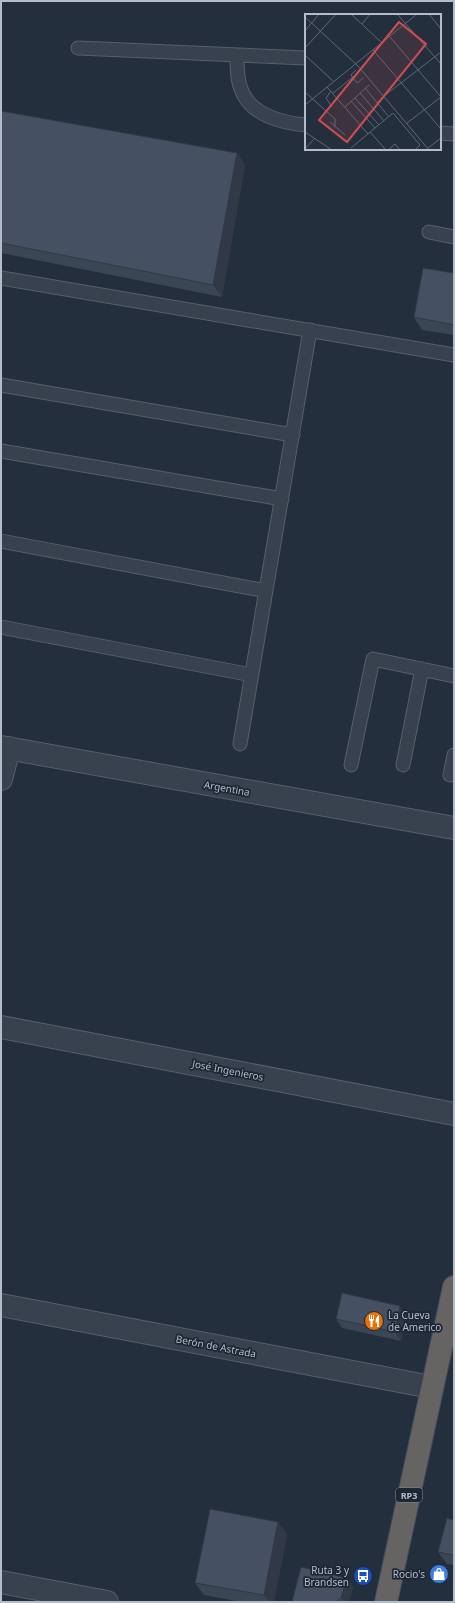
<svg xmlns="http://www.w3.org/2000/svg" width="455" height="1603" viewBox="0 0 455 1603" font-family="'Noto Sans',sans-serif">
	<rect width="100%" height="100%" fill="#242f3e"/>
	<g fill="none" stroke-linecap="round" stroke-linejoin="round">
		<g stroke="#565f6c" stroke-width="15">
			<path id="service" d="M78 48 306 58
				M237 55C237 67 237 79 241 89 250 115 282 123 306 125
				M440 133 454 134
				M429 232 454 237
				M1 278 454 355
				M1 385 293 435
				M1 451 282 499
				M1 541 266 591
				M1 627 252 675
				M240 744 310 330
				M351 765 373 659 454 676
				M403 765 422 669
				M450 775 454 755"/>
		</g>
		<g stroke="#565f6c" stroke-width="24">
			<path id="minor" d="M1 747 454 828
				M1 779 9 748
				M1 1027 454 1114"/>
		</g>
		<g stroke="#565f6c" stroke-width="24">
			<path id="tertiary" d="M1 1305 431 1387
				M1 1582 107 1602"/>
		</g>
		<g stroke="#434c59" stroke-width="24">
			<path id="trunk" d="M386 1602 454 1287"/>
		</g>
		<use href="#service" stroke="#38414e" stroke-width="13"/>
		<use href="#minor" stroke="#38414e" stroke-width="22"/>
		<use href="#tertiary" stroke="#38414e" stroke-width="22"/>
		<use href="#trunk" stroke="#656462" stroke-width="22"/>
	</g>
	<path fill="#3b4654" d="M1 111 237 153 245 165 222 297 1 253Z
		M454 273V335L422 330 414 317Z
		M406 1315 401 1341 342 1328 336 1319Z
		M454 1520V1565L447 1564 438 1552Z
		M278 1522 287 1534 274 1602H242L204 1595 195 1583Z
		M353 1587 349 1602H292Z"/>
	<path fill="#303945" d="M237 153 245 165 222 297 213 285Z
		M400 1306 406 1315 401 1341 395 1332Z
		M278 1522 287 1534 274 1602H269L264 1595Z
		M347 1578 353 1587 349 1602H344L341 1598Z"/>
	<path fill="#455162" stroke="#303945" d="M1 111 237 153 213 285 1 243Z
		M423 268 454 273V325L414 317Z
		M342 1293 400 1306 395 1332 336 1319Z
		M210 1509 278 1522 264 1595 195 1583Z
		M447 1518 454 1520V1555L438 1552Z
		M301 1567 347 1578 341 1598 335 1602H292Z"/>
	<defs>
		<g id="restaurant-disc" transform="scale(1)"><circle r="9.5" fill="#e8710a" stroke="#1d2633"/><path d="M-5-6h1v4h1v-4h1v4h1v-4h1v5L-1.5 .5V6h-2V.5L-5-1ZM5-6V6H3V1.5H1.5Q1.5-4 5-6Z" fill="#fff"/></g>
		<g id="shop-disc" transform="scale(1)"><circle r="9.5" fill="#3f7fe0" stroke="#1d2633"/><path d="M-5-2.5h2.3a2.7 3.5 0 0 1 5.4 0H5L5.5 6h-11ZM-1.5-2.5h3a1.5 2.3 0 0 0-3 0Z" fill="#fff"/></g>
		<g id="bus-disc" transform="scale(1)"><circle r="9.5" fill="#1a4fb4" stroke="#1d2633"/><path d="M-5-6H5V4H4V6H2V4H-2V6H-4V4H-5ZM-3.5-4V0h7V-4ZM-3.5 1.2v1.5H-2V1.2ZM2 1.2v1.5H3.5V1.2Z" fill="#fff"/></g>
	</defs>
	<g fill-rule="evenodd">
		<use href="#restaurant-disc" x="374" y="1321"/>
		<use href="#shop-disc" x="439" y="1574"/>
		<use href="#bus-disc" x="363" y="1576"/>
	</g>
	<g text-anchor="middle" dominant-baseline="central" stroke-width="3.5" stroke-linejoin="round" paint-order="stroke">
		<rect fill="#1d2633" stroke="#878f9c" stroke-width="1" x="396" y="1488" width="26" height="14" rx="3"/>
		<g font-size="9" font-weight="bold" fill="#b4bcc9">
			<text x="409" y="1495">RP3</text>
		</g>
		<g font-size="10" fill="#b4bcc9" stroke="#1d2633">
			<text transform="translate(227 788) rotate(10)">Argentina</text>
			<text transform="translate(228 1070) rotate(11)">José Ingenieros</text>
			<text transform="translate(216 1346) rotate(11)">Berón de Astrada</text>
		</g>
		<g font-size="10" fill="#b4bcc9" stroke="#1d2633" text-anchor="end">
			<text x="388" y="1315" text-anchor="start">La Cueva<tspan x="388" dy="12">de Americo</tspan></text>
			<text x="349" y="1570">Ruta 3 y<tspan x="349" dy="12">Brandsen</tspan></text>
			<text x="425" y="1574">Rocio's</text>
		</g>
	</g>
	<g transform="translate(305 14)">
		<rect width="136" height="136" fill="#242f3e"/>
		<path fill="none" stroke="#5e6776" stroke-width="1" d="M46 0 76 28M92 0 136 50M124 0 136 15M0 3 53 52 124 136M57 10 65 0M0 17 14 0M85 23 136 83M0 34 31 0M68 36 136 115M0 41 28 67M51 56 46 61 52 69 58 64M22 73 63 120M60 74 84 103M26 77 21 84 27 93M0 78 30 105V113M28 79 53 59M55 79 79 107M79 82 136 38M50 84 74 111M46 87 70 114M0 91 112 0M40 93 64 71M25 108 40 121M102 109 136 83M0 118 27 136M65 118 81 136M46 134 88 99 115 131 110 136M123 134 136 124M0 135 10 124M83 136 90 130 95 136"/>
		<path fill="#ce4d50" fill-opacity="0.15" stroke="#ce4d50" stroke-width="2" d="M94 8 121 30 42 128 14 106Z"/>
		<rect width="136" height="136" fill="none" stroke="#b4bcc9" stroke-width="2"/>
	</g>
	<rect width="455" height="1603" fill="none" stroke="#b4bcc9" stroke-width="4"/>
</svg>
